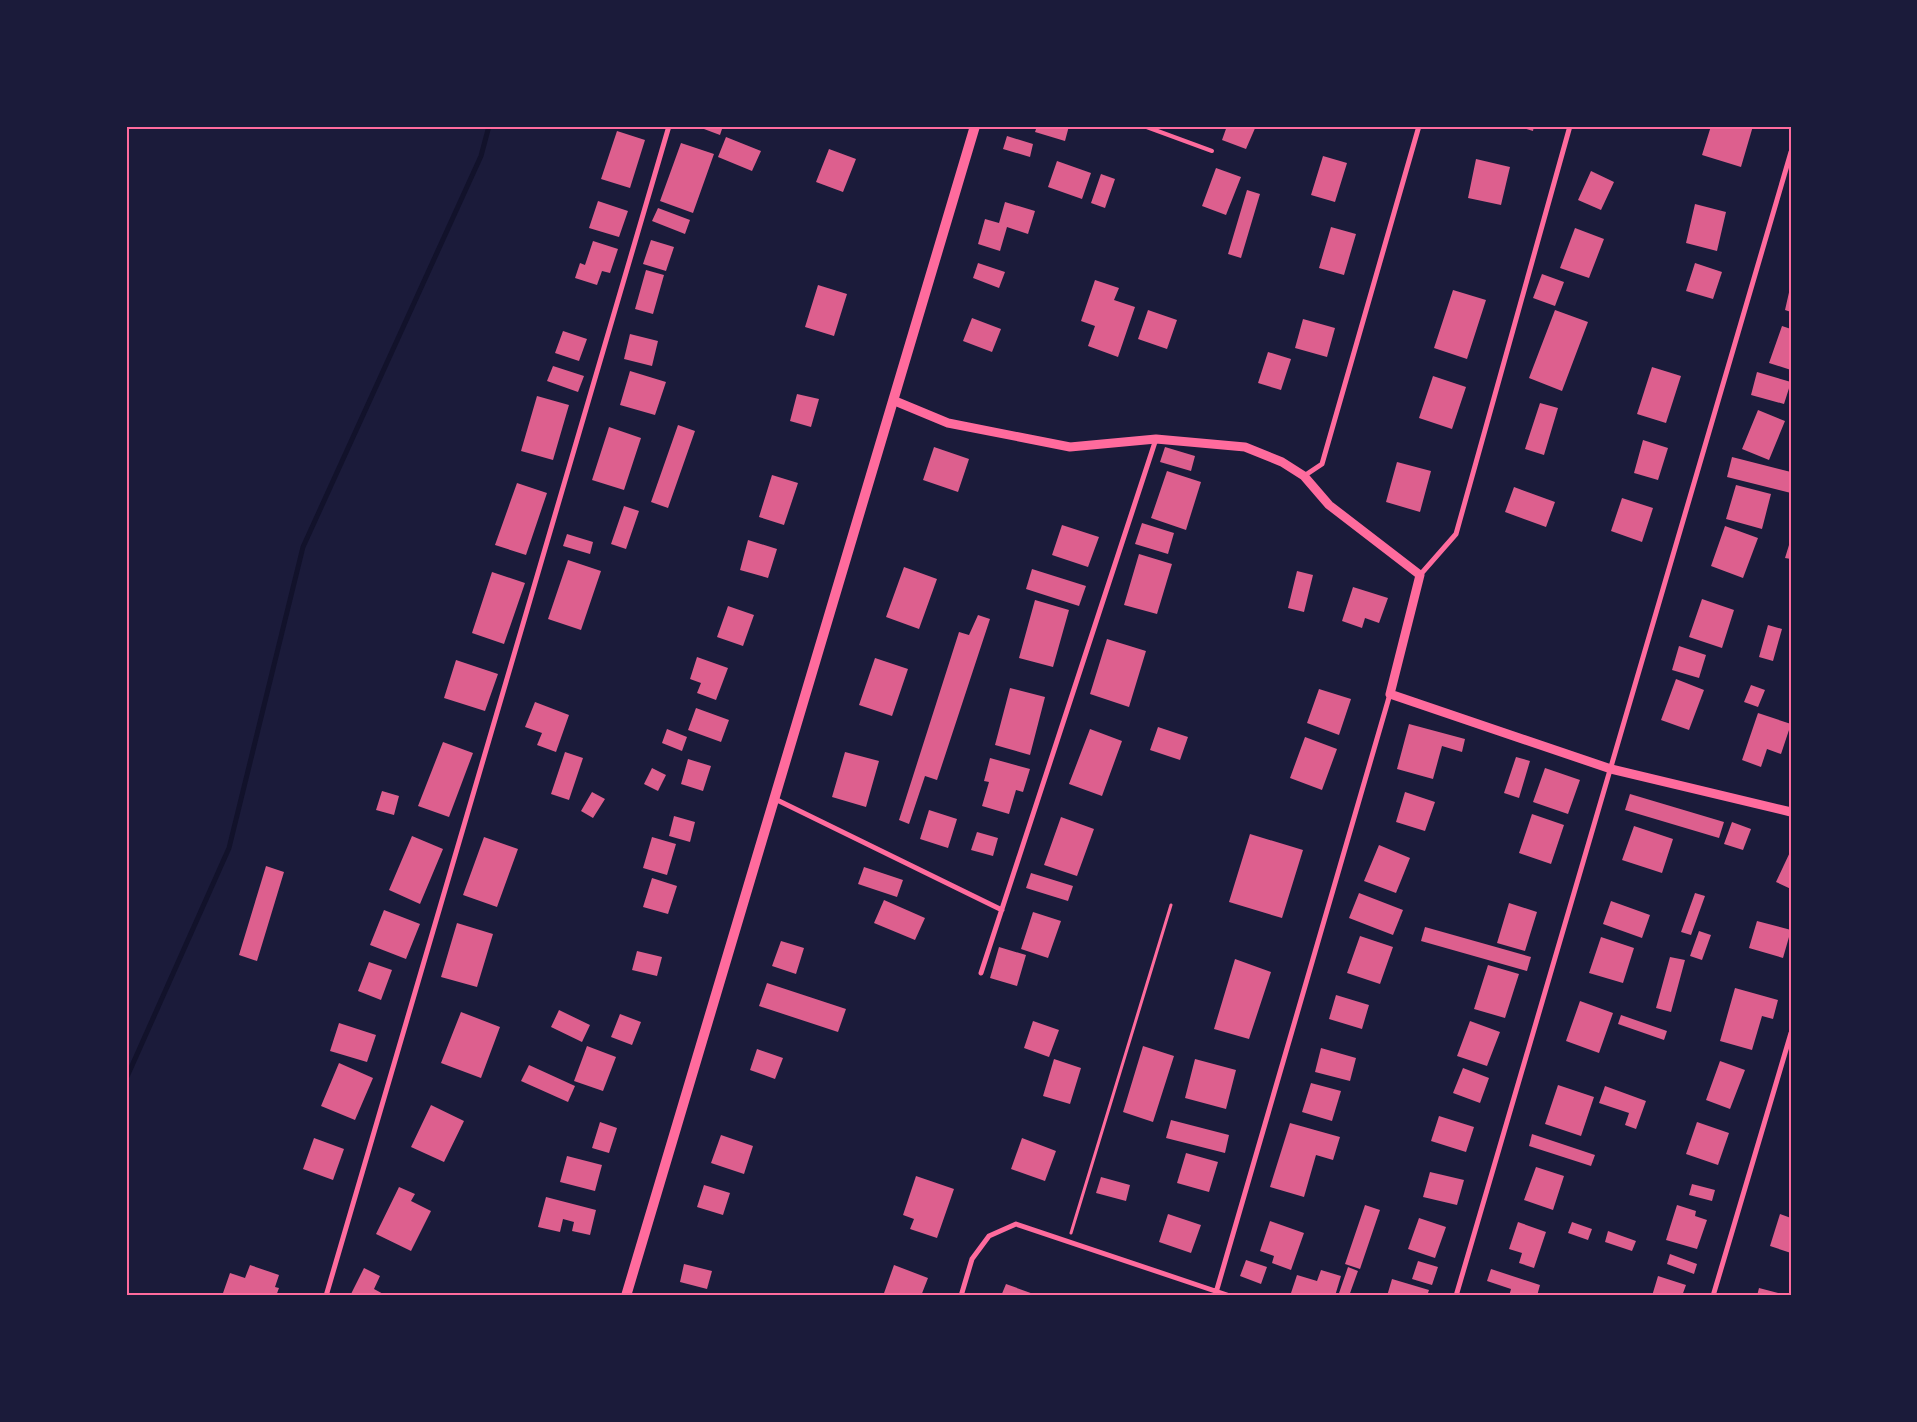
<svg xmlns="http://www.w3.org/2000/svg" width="1917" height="1422" viewBox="0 0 1917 1422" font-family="Manrope,sans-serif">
	<rect width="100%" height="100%" fill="#1b1b3a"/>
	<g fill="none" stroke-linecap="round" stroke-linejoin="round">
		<path stroke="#12122b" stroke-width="5" d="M126 1079 229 848 303 547 481 156 489 126"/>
	</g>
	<path fill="#dd5f8e" d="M696 126H723L720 135Z
		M1037 126H1069L1065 141 1035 132Z
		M1227 126H1256L1246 149 1222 140Z
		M1517 126H1534L1533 131Z
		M1711 126H1753L1741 167 1702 155Z
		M617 131 645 140 630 188 601 179Z
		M1007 136 1033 144 1030 157 1003 149Z
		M726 137 761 151 752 171 718 157Z
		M681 143 714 154 693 213 660 201Z
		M829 149 856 159 843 192 816 182Z
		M1323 156 1347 163 1335 202 1311 195Z
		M1476 159 1510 167 1501 205 1468 198Z
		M1057 161 1091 173 1082 199 1048 187Z
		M1216 168 1241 177 1226 215 1202 206Z
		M1591 171 1614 182 1601 210 1578 200Z
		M1101 174 1115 179 1105 208 1091 203Z
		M1247 190 1260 194 1241 258 1228 254Z
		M598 201 628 211 619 237 589 228Z
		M1005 202 1035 211 1028 234 1007 227 1000 251 978 244 985 219 999 223Z
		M1695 204 1726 212 1717 251 1686 243Z
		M658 208 690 220 685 234 652 221Z
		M1331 227 1356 234 1344 275 1319 268Z
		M1575 228 1604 239 1589 278 1560 268Z
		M651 240 674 247 666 271 643 264Z
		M593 241 618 249 610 273 602 271 597 285 575 278 580 263 585 265Z
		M978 263 1005 272 999 288 973 278Z
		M1695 263 1722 272 1713 299 1686 291Z
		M646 270 664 275 653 314 635 309Z
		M1542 274 1564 282 1555 306 1533 298Z
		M1095 280 1119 288 1114 300 1135 307 1118 357 1088 346 1095 326 1081 321Z
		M818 285 847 294 834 336 805 327Z
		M1790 288H1791V312L1785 310Z
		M1453 290 1486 300 1467 359 1434 348Z
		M1148 310 1177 320 1167 349 1138 339Z
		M1555 310 1588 322 1562 391 1529 378Z
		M972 318 1001 329 992 352 963 341Z
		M1303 319 1335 328 1327 357 1295 348Z
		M1782 326 1791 329V370L1769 363Z
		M563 331 587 339 579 361 555 353Z
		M630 334 658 341 652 366 624 359Z
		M1268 352 1291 359 1281 390 1258 383Z
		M553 366 584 376 578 392 547 381Z
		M1652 367 1681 376 1666 423 1637 414Z
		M630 371 666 382 655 415 620 405Z
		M1757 372 1791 382 1784 404 1751 395Z
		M1433 376 1466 387 1452 429 1419 418Z
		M797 394 819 399 811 427 790 421Z
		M537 396 569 405 553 460 521 451Z
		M1540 403 1558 408 1544 455 1525 449Z
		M1758 410 1785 421 1769 460 1742 449Z
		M678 425 695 431 668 508 651 502Z
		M609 427 641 438 624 490 592 480Z
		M1643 440 1668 448 1658 480 1634 473Z
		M934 447 969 459 958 492 923 480Z
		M1165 447 1195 456 1191 471 1160 462Z
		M1732 457 1791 472V493L1727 477Z
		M1397 462 1431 471 1420 512 1386 502Z
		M1167 471 1201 482 1186 530 1151 518Z
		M772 475 798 483 784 525 759 517Z
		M517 483 547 493 526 555 495 545Z
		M1736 485 1771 494 1762 529 1726 519Z
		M1514 487 1555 502 1546 527 1505 512Z
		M1622 498 1653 508 1642 542 1611 531Z
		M624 506 639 511 626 549 611 544Z
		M1142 523 1174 533 1168 554 1135 544Z
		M1062 525 1099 537 1088 567 1052 555Z
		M1725 526 1758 538 1743 578 1711 566Z
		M567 534 593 542 590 554 563 546Z
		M748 540 777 549 768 578 740 570Z
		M1789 545H1791V559L1785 558Z
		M1139 554 1172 564 1157 614 1124 605Z
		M568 560 601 571 581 630 548 619Z
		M904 567 937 579 919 629 886 617Z
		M1032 569 1086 586 1079 606 1026 589Z
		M1297 571 1313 575 1304 612 1288 608Z
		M492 572 525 583 504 644 472 633Z
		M1353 587 1388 598 1379 623 1365 618 1362 628 1342 621Z
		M1702 599 1734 610 1722 648 1689 637Z
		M1035 600 1069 610 1053 667 1019 658Z
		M728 606 754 615 743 646 717 637Z
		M978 615 990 619 937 780 925 776 909 824 899 820 959 632 969 635Z
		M1768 625 1782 629 1773 661 1759 657Z
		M1107 639 1146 651 1129 707 1090 694Z
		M1679 646 1706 655 1699 678 1672 670Z
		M697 657 728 668 716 700 697 693 701 683 690 679Z
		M875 658 908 669 892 716 859 705Z
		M456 660 498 674 485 711 444 698Z
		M1676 679 1704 690 1689 730 1661 720Z
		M1751 685 1765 690 1758 707 1744 702Z
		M1010 688 1045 697 1030 755 995 745Z
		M1319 689 1351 699 1339 735 1307 723Z
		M535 702 569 715 556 752 537 745 542 733 525 727Z
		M696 708 729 720 721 742 688 730Z
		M1758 713 1791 724 1781 754 1767 749 1761 767 1742 760Z
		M1409 724 1465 739 1462 752 1442 746 1433 779 1397 769Z
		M1158 727 1188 737 1180 760 1150 750Z
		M667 729 687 737 682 751 662 743Z
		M1090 729 1122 741 1102 796 1069 784Z
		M1305 737 1337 749 1322 790 1290 778Z
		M443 742 473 753 449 817 418 806Z
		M565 752 583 758 569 800 551 794Z
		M845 752 879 761 866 807 832 797Z
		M1516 757 1530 761 1519 798 1504 793Z
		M990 758 1030 769 1023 792 1016 790 1009 814 982 806 989 782 984 781Z
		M688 759 711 766 703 791 681 784Z
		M652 768 666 775 658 791 644 784Z
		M1545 768 1580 780 1568 814 1533 802Z
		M382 791 399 796 394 815 376 810Z
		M592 792 605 799 593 818 581 811Z
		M1405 792 1435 802 1425 831 1396 822Z
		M1630 794 1724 822 1719 838 1625 810Z
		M929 810 957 819 948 848 920 839Z
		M1532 814 1564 825 1551 864 1519 853Z
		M674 816 695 822 690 842 669 836Z
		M1061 817 1094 829 1077 876 1044 865Z
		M1732 822 1751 829 1743 850 1724 844Z
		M1634 826 1673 839 1662 873 1622 860Z
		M977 832 998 838 993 856 971 850Z
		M1250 834 1303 850 1282 918 1229 902Z
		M412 836 443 849 420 904 389 890Z
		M484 837 518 849 497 907 463 895Z
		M652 837 676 844 667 875 643 868Z
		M1379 845 1410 858 1396 893 1364 881Z
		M1791 850V889L1776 882Z
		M266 866 284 872 257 961 239 955Z
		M864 867 903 880 897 897 858 884Z
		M1031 873 1073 886 1068 901 1026 888Z
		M652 878 677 886 668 914 643 907Z
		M1359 893 1403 910 1393 935 1349 918Z
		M1695 893 1705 896 1691 935 1681 932Z
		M884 900 925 918 915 940 874 923Z
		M1611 901 1650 915 1642 938 1603 924Z
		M1509 903 1537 912 1525 951 1497 943Z
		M384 910 420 924 406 959 370 945Z
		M1033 912 1061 921 1048 958 1021 949Z
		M1757 921 1791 930 1783 958 1749 948Z
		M457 923 493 934 477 987 441 977Z
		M1425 927 1531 957 1527 971 1421 941Z
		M1699 931 1711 935 1702 960 1690 956Z
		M1360 936 1393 947 1380 984 1347 973Z
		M1601 937 1634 948 1623 983 1589 973Z
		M781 941 804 948 796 974 772 966Z
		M999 947 1026 955 1017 986 990 978Z
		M637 951 662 957 657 976 632 970Z
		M1670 957 1685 960 1671 1012 1656 1008Z
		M1235 959 1271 972 1249 1039 1214 1029Z
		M369 962 392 970 381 1000 358 991Z
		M1488 965 1519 974 1505 1018 1474 1009Z
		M767 983 846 1009 838 1032 759 1006Z
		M1735 988 1778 1000 1773 1019 1762 1016 1752 1050 1720 1041Z
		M1336 995 1369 1005 1362 1029 1329 1019Z
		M1580 1001 1613 1013 1599 1053 1566 1041Z
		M559 1010 590 1025 582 1042 551 1027Z
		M461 1012 500 1027 481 1078 441 1063Z
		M620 1014 641 1022 632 1045 611 1037Z
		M1621 1015 1667 1031 1664 1040 1618 1024Z
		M1033 1021 1059 1030 1049 1057 1024 1048Z
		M1470 1021 1500 1032 1487 1066 1457 1056Z
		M339 1023 376 1035 367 1062 330 1051Z
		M587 1046 616 1057 603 1091 574 1081Z
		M1143 1046 1174 1056 1153 1122 1123 1112Z
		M1321 1048 1356 1058 1350 1081 1315 1072Z
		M757 1049 783 1058 775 1079 750 1070Z
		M1054 1059 1081 1068 1070 1104 1043 1096Z
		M1195 1059 1236 1070 1226 1109 1185 1098Z
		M1720 1061 1745 1070 1730 1109 1706 1100Z
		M339 1063 373 1078 355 1120 321 1106Z
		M529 1065 575 1086 568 1102 521 1081Z
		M1463 1068 1489 1078 1480 1103 1453 1093Z
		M1311 1083 1341 1091 1332 1121 1302 1112Z
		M1558 1085 1594 1097 1581 1136 1545 1124Z
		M1605 1086 1646 1101 1636 1129 1625 1125 1629 1113 1599 1103Z
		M431 1105 464 1121 444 1162 411 1147Z
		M1439 1116 1474 1127 1466 1152 1431 1141Z
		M1171 1120 1229 1135 1225 1153 1166 1138Z
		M600 1122 617 1128 609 1153 592 1148Z
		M1697 1122 1729 1133 1718 1165 1686 1154Z
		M1290 1123 1340 1137 1333 1160 1316 1155 1304 1197 1270 1187Z
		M1532 1134 1595 1155 1591 1166 1529 1146Z
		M721 1135 753 1146 744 1174 711 1163Z
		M314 1138 344 1149 333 1180 303 1169Z
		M1022 1138 1056 1151 1045 1181 1011 1169Z
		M1186 1153 1218 1162 1209 1192 1177 1183Z
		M567 1156 602 1165 595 1191 560 1182Z
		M1536 1167 1564 1176 1553 1210 1524 1200Z
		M1430 1172 1464 1180 1457 1205 1423 1197Z
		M916 1176 954 1189 937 1238 910 1229 914 1219 903 1215Z
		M1101 1177 1130 1185 1126 1201 1096 1193Z
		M1692 1184 1715 1190 1712 1201 1689 1195Z
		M704 1185 730 1193 723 1215 697 1207Z
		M399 1187 415 1194 411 1201 431 1211 411 1251 376 1234Z
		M546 1197 596 1210 590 1235 572 1231 574 1222 563 1219 560 1232 538 1227Z
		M1365 1205 1380 1210 1360 1269 1345 1264Z
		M1677 1205 1696 1211 1695 1216 1707 1220 1697 1249 1666 1240Z
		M1168 1214 1201 1225 1191 1253 1159 1242Z
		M1780 1214 1791 1218V1253L1770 1246Z
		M1419 1218 1446 1227 1435 1258 1408 1249Z
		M1270 1221 1304 1233 1291 1270 1272 1263 1274 1256 1260 1251Z
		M1518 1222 1546 1232 1534 1268 1519 1263 1522 1253 1509 1249Z
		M1572 1222 1592 1229 1588 1240 1568 1233Z
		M1608 1231 1636 1241 1632 1251 1605 1242Z
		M1670 1254 1697 1264 1694 1274 1667 1264Z
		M1246 1260 1267 1267 1261 1284 1240 1276Z
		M1418 1261 1438 1267 1432 1285 1412 1279Z
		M684 1264 712 1271 707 1289 680 1282Z
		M250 1265 279 1275 275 1287 279 1288 276 1296H222L230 1273 245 1278Z
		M894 1265 928 1278 921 1296H883Z
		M1348 1267 1358 1271 1349 1296H1338Z
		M364 1268 380 1276 374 1289 387 1296H350Z
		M1491 1269 1540 1285 1537 1296H1509L1511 1289 1487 1281Z
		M1321 1270 1341 1276 1335 1296H1300L1291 1293 1297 1275 1317 1281Z
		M1658 1276 1686 1285 1682 1296H1652Z
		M1392 1279 1429 1290 1427 1296H1387Z
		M1006 1284 1039 1296H1001Z
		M1759 1288 1786 1295V1296H1757Z"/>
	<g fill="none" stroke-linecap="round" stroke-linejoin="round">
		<path stroke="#ff6b9d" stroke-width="3" d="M1071 1233 1171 905"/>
		<path stroke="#ff6b9d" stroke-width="4" d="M1144 126 1212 151"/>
		<path stroke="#ff6b9d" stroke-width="5" d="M1304 476 1322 464 1419 126
			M1420 575 1456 534 1570 126
			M775 799 1002 910
			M981 973 1156 439
			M326 1296 669 126
			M961 1296 972 1259 989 1236 1016 1224 1230 1296
			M1215 1296 1390 694
			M1456 1296 1791 152
			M1713 1296 1791 1033"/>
		<path stroke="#ff6b9d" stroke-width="9" d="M895 401 948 423 1070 447 1156 439 1245 447 1282 462 1304 476 1329 505 1420 575 1390 694 1611 769 1791 812"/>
		<path stroke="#ff6b9d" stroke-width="10" d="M626 1296 975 126"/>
	</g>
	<rect width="1917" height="1422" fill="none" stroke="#1b1b3a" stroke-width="255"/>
	<rect x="128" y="128" width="1662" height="1166" fill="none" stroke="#ff6b9d" stroke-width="2"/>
</svg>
